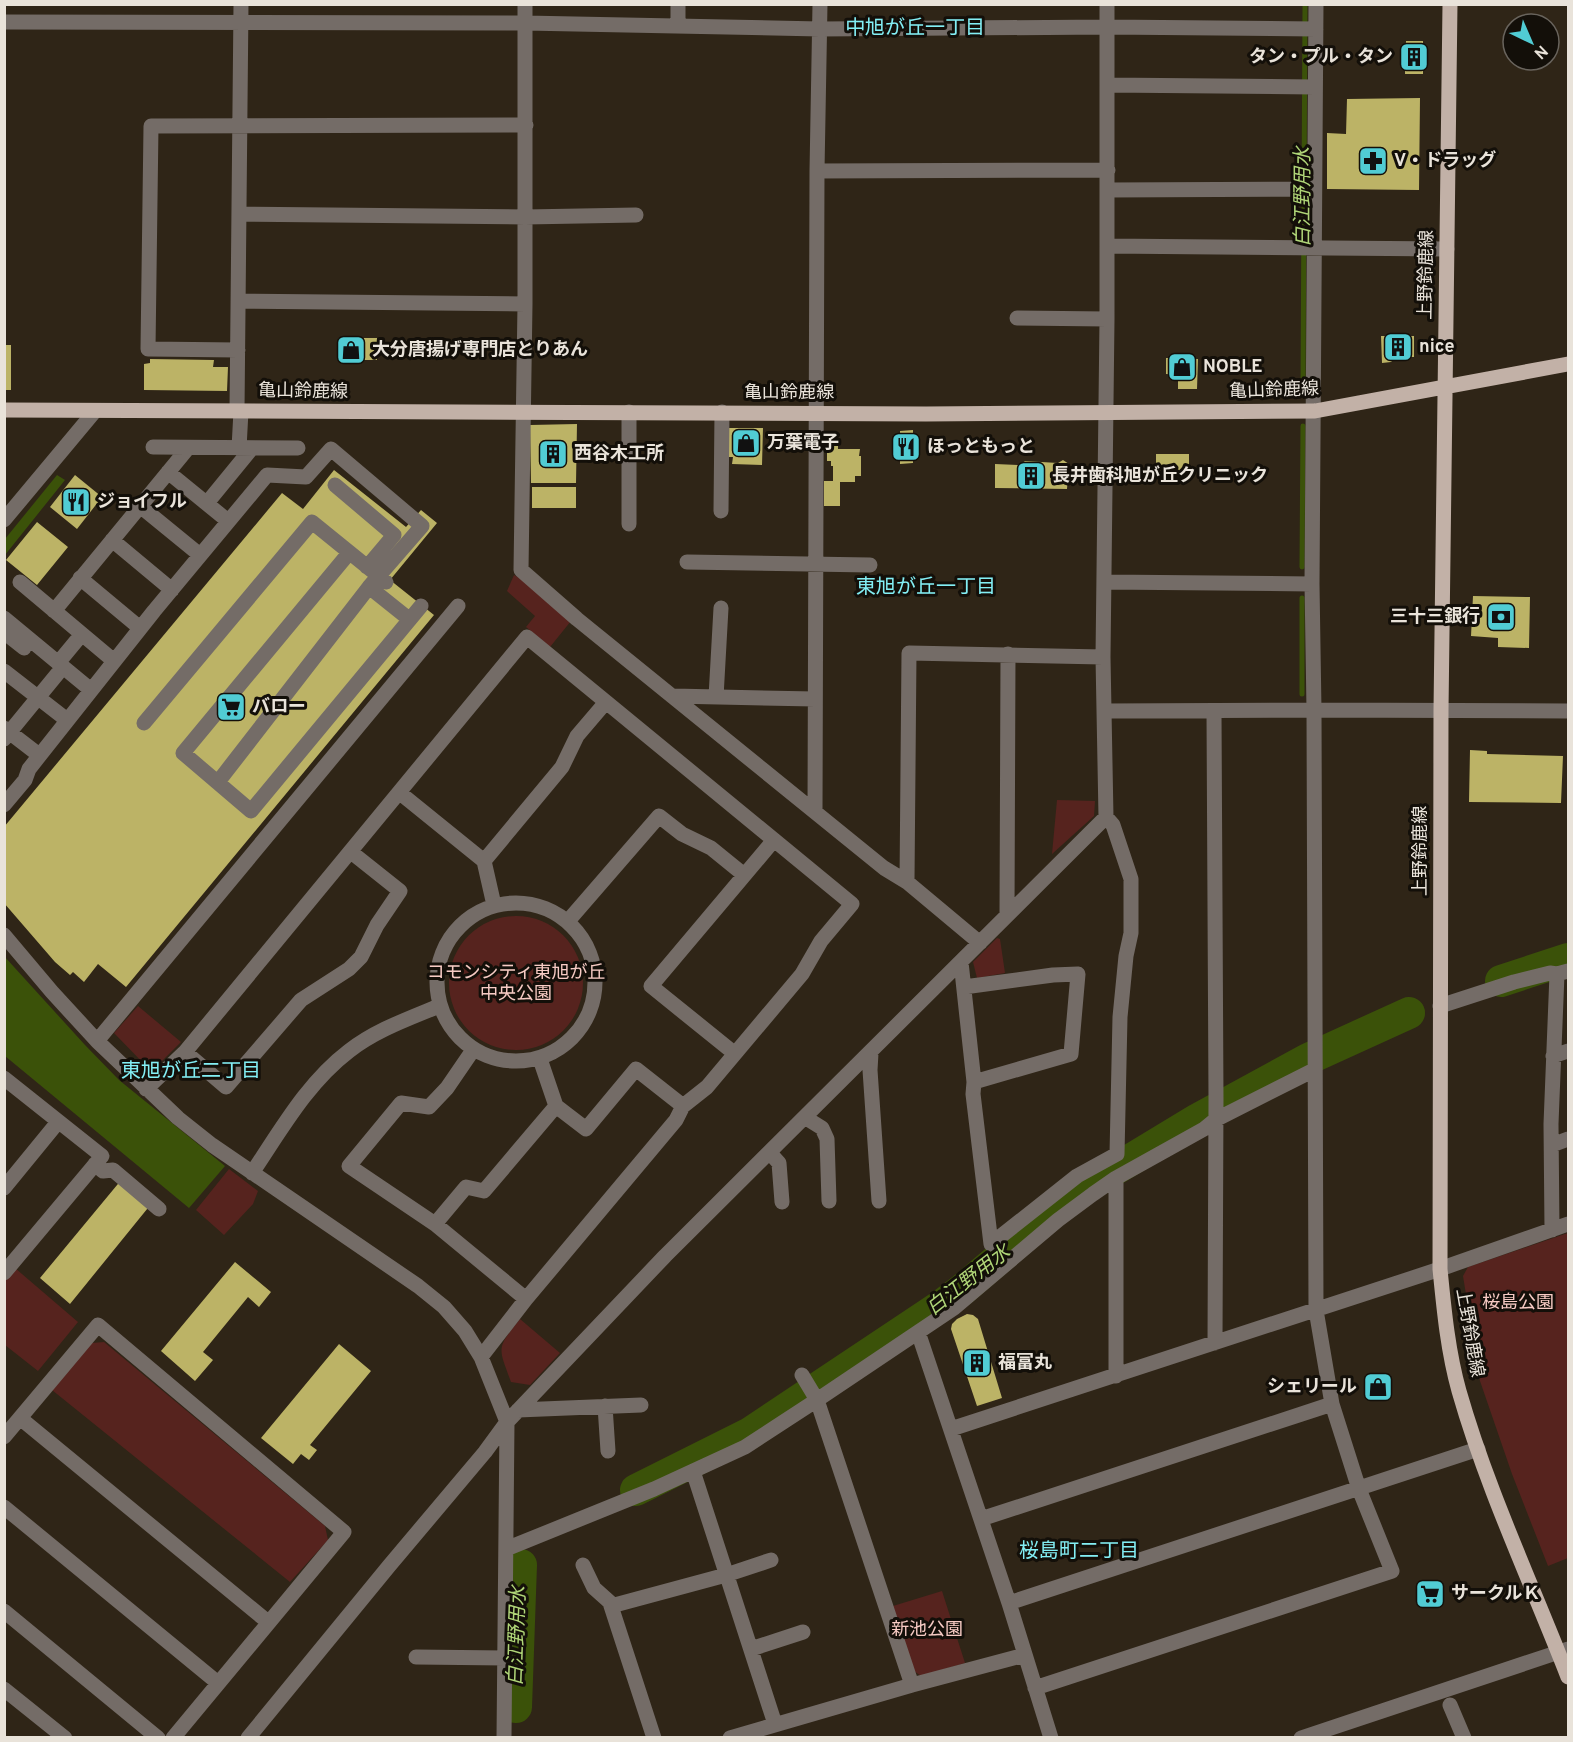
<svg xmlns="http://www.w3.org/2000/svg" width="1573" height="1742" viewBox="0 0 1573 1742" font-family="Overpass,'Noto Sans JP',sans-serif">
	<rect width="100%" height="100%" fill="#2f2517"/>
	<path fill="#56231e" d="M514 575 528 583 571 621 550 647 526 627 535 616 507 591Z
		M1057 800 1095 801 1094 816 1052 854Z
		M449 983a67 67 0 1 1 134 0a67 67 0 1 1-134 0Z
		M997 938 1000 939 1005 973 977 978 973 962Z
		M138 1006 181 1042 158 1065 146 1066 114 1033Z
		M229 1169 258 1191 253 1204 224 1235 196 1210Z
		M1568 1233V1558L1548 1566 1512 1474 1480 1381 1463 1276 1468 1267Z
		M15 1268 78 1322 38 1371 5 1345 4 1282Z
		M520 1319 560 1353 530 1385 511 1382C498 1346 496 1349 520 1319Z
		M104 1342 325 1526 328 1540 290 1582 52 1390 92 1343Z
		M942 1591 965 1663 921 1676 914 1671 893 1606Z"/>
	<path fill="#3b5209" d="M57 475 65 480 5 555V539Z
		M4 956 85 1045 119 1080 225 1166 189 1208 5 1056Z"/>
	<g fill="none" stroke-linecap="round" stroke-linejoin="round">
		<path stroke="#3b5209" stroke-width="5" d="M1303 389 1305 4
			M1302 567 1303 426
			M1302 694V598"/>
		<path stroke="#3b5209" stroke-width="32" d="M1501 981 1568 959
			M636 1490 750 1433 942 1305 963 1289 1059 1207 1089 1185 1198 1119 1308 1059 1409 1013
			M516 1707 521 1565"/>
	</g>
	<path fill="#bcb366" d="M1406 41H1423V74H1405Z
		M1420 98 1419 190 1327 189V133L1346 134 1347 99Z
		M1381 336H1414V357H1397V360H1393L1391 362 1382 363Z
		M360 338V360H341V339Z
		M364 338H377V360H364Z
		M4 345H11V390H4Z
		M1166 358 1198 359 1197 389H1178V375L1166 374Z
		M150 359 214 360 213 367H228L227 391 144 390V364L150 363Z
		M577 424 576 483H531L530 425Z
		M729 428H763L762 465 732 464 733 457H729Z
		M913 430V463L900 464V431Z
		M827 446H838V449H860L859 456H861V476H855V482H840V506H824V481H833V466H831V461H827Z
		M1156 454H1189V475H1156Z
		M1063 460 1069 464 1067 489 995 488V464L1019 465 1025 461 1058 463Z
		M334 470 406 527 421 510 437 523 390 580 434 615 126 987 98 964 84 982 73 972 70 975 55 962 4 903V827L282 493 303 509Z
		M75 475 102 497 77 529 50 507Z
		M532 487H576V508H532Z
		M37 522 68 547 37 585 6 560Z
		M1473 596 1530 597 1529 648 1498 647V638L1471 636Z
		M1470 750 1487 751V754L1563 756 1561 803 1469 802Z
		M127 1173 156 1198 70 1304 40 1278Z
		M235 1262 271 1292 259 1307 248 1297 203 1352 213 1360 195 1381 161 1351Z
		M967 1314 973 1315 978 1319 1002 1398 977 1406 951 1329 952 1324 957 1319Z
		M339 1344 371 1371 310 1445 317 1450 309 1460 301 1454 293 1464 261 1438Z"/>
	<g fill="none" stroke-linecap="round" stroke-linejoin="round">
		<path stroke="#746c67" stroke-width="15" d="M525 4V304L521 570 577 619 884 868 907 882 980 943
			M678 4V26
			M4 22 525 23 820 29 1107 27 1316 29
			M1107 85 1315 87
			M817 171 1108 170
			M1108 190 1314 189
			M239 214 525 217 636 215
			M1107 246 1447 249
			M238 301 525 304
			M1017 318 1107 319
			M238 350 148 349 151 126 526 125
			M237 411 241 4
			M153 447 298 448
			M239 448 241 411
			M168 472 228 521
			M335 485 394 535 367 567
			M207 503 252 448
			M140 506 200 555
			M721 511 722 412
			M4 520 95 411
			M629 524V412
			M112 540 172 590
			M349 553 183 753 251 811 421 606
			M687 562 870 565
			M80 578 140 628
			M20 582 114 661
			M1105 582 1312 584
			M369 587 409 619
			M54 611 188 448
			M4 618 91 690
			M4 632 24 648
			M58 663 82 634
			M4 671 67 720
			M673 696 815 699
			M716 697 721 608
			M1105 711 1314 710 1312 584 1316 4
			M1214 712 1216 1099 1215 1343
			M144 723 312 522 386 582
			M4 728 39 755
			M4 739 63 667
			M400 793 484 861 494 905
			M4 805 25 780 29 769 154 611 267 475 306 477 331 449 422 526 369 587 218 782
			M815 812 817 171 820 4
			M484 861 562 767 577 736 606 702
			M907 882 909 653 1103 657
			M437 982a79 79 0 1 1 158 0a79 79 0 1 1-158 0Z
			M1007 915 1008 654
			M568 921 659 816 682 834 711 848 743 874
			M4 935 52 992 97 1041 178 1118 212 1145 418 1286 444 1307 465 1331 481 1357 507 1422 504 1738
			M961 962 974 1082 1071 1054 1078 974 1053 975 964 987
			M1440 1006 1514 982 1550 973 1557 974 1568 971
			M97 1041 458 606
			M473 1050 447 1088 429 1107 401 1103 349 1166 435 1224 466 1187 484 1191 556 1106 540 1059
			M185 1052 226 1087 301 1000 349 969 361 957 377 925 400 891 351 852
			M734 1053 651 986 774 840
			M871 1053 870 1070 879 1201
			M1553 1056 1568 1051
			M4 1078 102 1156 4 1273
			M974 1082 973 1094 991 1244 1077 1176 1117 1154 1120 1017 1126 956 1131 933V879L1113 825 1106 817 1103 657 1107 319V4
			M146 1089 185 1052 527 637 852 904 821 941 802 974 707 1087 683 1106 676 1120 526 1299 481 1357
			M556 1106 586 1129 636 1069 683 1106
			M806 1118 822 1128 827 1139 829 1201
			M1552 1145 1568 1139
			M770 1153 779 1163 782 1202
			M95 1164 103 1171 113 1170 159 1209
			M252 1173C281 1130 307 1083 349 1051 376 1030 408 1019 439 1006
			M1116 1178V1376
			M4 1188 58 1122
			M435 1224 526 1299
			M1552 1230 1551 1124 1557 974
			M918 1332 1009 1603 1051 1738
			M802 1375 817 1400 912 1685
			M605 1406 608 1451
			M518 1410 641 1405
			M20 1418 268 1622
			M951 1429 1440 1269 1568 1224
			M4 1437 98 1325 344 1532 173 1738
			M4 1507 218 1683
			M981 1519 1332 1404
			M506 1549 654 1489 693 1471
			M583 1565 594 1588 613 1605
			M1009 1603 1478 1449
			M4 1611 158 1738
			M751 1649 803 1632
			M416 1657 505 1658
			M1035 1688 1392 1571 1359 1489 1332 1404 1316 1310 1314 710 1568 711
			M4 1689 65 1738
			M1450 1705 1464 1738
			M775 1724 693 1471 745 1447 817 1400 954 1308 1058 1220 1093 1194 1116 1178 1204 1129 1215 1120 1314 1070
			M248 1738 389 1566 485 1452 507 1422 665 1256 1106 817
			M654 1738 611 1606 726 1575 771 1560
			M730 1738 912 1685 1025 1655
			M1301 1738 1568 1649"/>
		<path stroke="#c2b1a7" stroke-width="15" d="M1450 4 1441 711 1440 1269C1444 1310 1448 1352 1459 1391 1487 1489 1531 1582 1568 1677
			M4 410 926 414 1315 411 1568 364"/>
	</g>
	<defs>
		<g id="building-square" transform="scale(1.5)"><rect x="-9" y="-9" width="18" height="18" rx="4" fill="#51ccd4" stroke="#130f09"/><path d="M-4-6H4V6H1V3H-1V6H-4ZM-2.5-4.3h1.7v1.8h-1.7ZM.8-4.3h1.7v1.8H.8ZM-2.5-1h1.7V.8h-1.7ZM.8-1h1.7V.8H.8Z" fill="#111"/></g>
		<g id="pharmacy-square" transform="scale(1.5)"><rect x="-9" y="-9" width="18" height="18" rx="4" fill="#51ccd4" stroke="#130f09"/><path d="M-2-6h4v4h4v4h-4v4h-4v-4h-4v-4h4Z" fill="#111"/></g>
		<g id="shop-square" transform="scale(1.5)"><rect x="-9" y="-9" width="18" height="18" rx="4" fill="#51ccd4" stroke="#130f09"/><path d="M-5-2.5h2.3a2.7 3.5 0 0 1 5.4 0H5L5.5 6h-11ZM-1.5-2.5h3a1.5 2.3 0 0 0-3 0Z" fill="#111"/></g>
		<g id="restaurant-square" transform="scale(1.5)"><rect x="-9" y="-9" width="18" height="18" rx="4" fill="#51ccd4" stroke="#130f09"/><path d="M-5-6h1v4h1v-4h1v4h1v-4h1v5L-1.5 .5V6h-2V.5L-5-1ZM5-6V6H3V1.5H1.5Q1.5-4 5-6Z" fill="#111"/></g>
		<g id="bank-square" transform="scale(1.5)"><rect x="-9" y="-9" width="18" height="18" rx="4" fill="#51ccd4" stroke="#130f09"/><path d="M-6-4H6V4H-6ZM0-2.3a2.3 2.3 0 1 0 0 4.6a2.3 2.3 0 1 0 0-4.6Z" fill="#111"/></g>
		<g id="supermarket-square" transform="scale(1.5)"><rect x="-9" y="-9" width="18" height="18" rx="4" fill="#51ccd4" stroke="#130f09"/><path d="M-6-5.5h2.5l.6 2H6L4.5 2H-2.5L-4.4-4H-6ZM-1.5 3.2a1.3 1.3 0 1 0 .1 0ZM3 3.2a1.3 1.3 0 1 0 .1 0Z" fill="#111"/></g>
	</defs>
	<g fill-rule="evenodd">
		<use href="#building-square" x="1414" y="57"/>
		<use href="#pharmacy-square" x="1373" y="161"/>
		<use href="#building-square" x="1398" y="347"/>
		<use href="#shop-square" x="351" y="350"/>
		<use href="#shop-square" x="1182" y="367"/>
		<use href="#shop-square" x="746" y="443"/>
		<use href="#restaurant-square" x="906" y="447"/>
		<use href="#building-square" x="553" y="454"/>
		<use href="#building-square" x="1031" y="476"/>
		<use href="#restaurant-square" x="76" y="502"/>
		<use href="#bank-square" x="1501" y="617"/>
		<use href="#supermarket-square" x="231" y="707"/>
		<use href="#building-square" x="977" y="1363"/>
		<use href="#shop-square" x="1378" y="1387"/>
		<use href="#supermarket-square" x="1430" y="1594"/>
	</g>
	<g text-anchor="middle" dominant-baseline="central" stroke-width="6" stroke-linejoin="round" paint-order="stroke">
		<g font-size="18" font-weight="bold" fill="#e9e3da" stroke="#130f09" text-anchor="start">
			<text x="1393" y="57" text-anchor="end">タン・プル・タン</text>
			<text x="1394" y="161">V・ドラッグ</text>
			<text x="1419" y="347">nice</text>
			<text x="372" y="350">大分唐揚げ専門店とりあん</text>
			<text x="1203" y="367">NOBLE</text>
			<text x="767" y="443">万葉電子</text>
			<text x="927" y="447">ほっともっと</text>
			<text x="574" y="454">西谷木工所</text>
			<text x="1052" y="476">長井歯科旭が丘クリニック</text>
			<text x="97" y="502">ジョイフル</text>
			<text x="1480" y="617" text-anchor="end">三十三銀行</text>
			<text x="252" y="707">バロー</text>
			<text x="998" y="1363">福富丸</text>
			<text x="1357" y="1387" text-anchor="end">シェリール</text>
			<text x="1451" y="1594">サークルＫ</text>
		</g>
		<g font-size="18" fill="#e9e3da" stroke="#130f09">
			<text transform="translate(1427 275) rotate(-89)">上野鈴鹿線</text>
			<text transform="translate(1274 391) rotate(-2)">亀山鈴鹿線</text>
			<text transform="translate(303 392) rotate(1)">亀山鈴鹿線</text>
			<text x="789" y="393">亀山鈴鹿線</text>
			<text transform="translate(1421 851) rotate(-90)">上野鈴鹿線</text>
			<text transform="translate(1469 1333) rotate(80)">上野鈴鹿線</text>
		</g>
		<g font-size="18" fill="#f7cbc4" stroke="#130f09">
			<text x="516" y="973">コモンシティ東旭が丘<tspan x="516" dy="21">中央公園</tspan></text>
			<text x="1518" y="1303">桜島公園</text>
			<text x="927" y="1630">新池公園</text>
		</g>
		<g font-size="20" fill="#83eff5" stroke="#130f09">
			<text x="915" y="29">中旭が丘一丁目</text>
			<text x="926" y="588">東旭が丘一丁目</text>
			<text x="191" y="1072">東旭が丘二丁目</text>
			<text x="1079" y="1552">桜島町二丁目</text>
		</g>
		<g font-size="20" font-style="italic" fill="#b0d678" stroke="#130f09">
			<text transform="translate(1304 197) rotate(-90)">白江野用水</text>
			<text transform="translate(969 1281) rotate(-38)">白江野用水</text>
			<text transform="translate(518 1636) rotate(-88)">白江野用水</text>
		</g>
	</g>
	<rect width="1573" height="1742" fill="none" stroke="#e9e3da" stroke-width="12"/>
	<g transform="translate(1531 42) rotate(136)"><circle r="28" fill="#130f09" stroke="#69645d" stroke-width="1.5"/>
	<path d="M0-4.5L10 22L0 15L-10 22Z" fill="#51ccd4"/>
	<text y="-9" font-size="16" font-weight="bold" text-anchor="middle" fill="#e9e3da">N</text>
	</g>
</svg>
